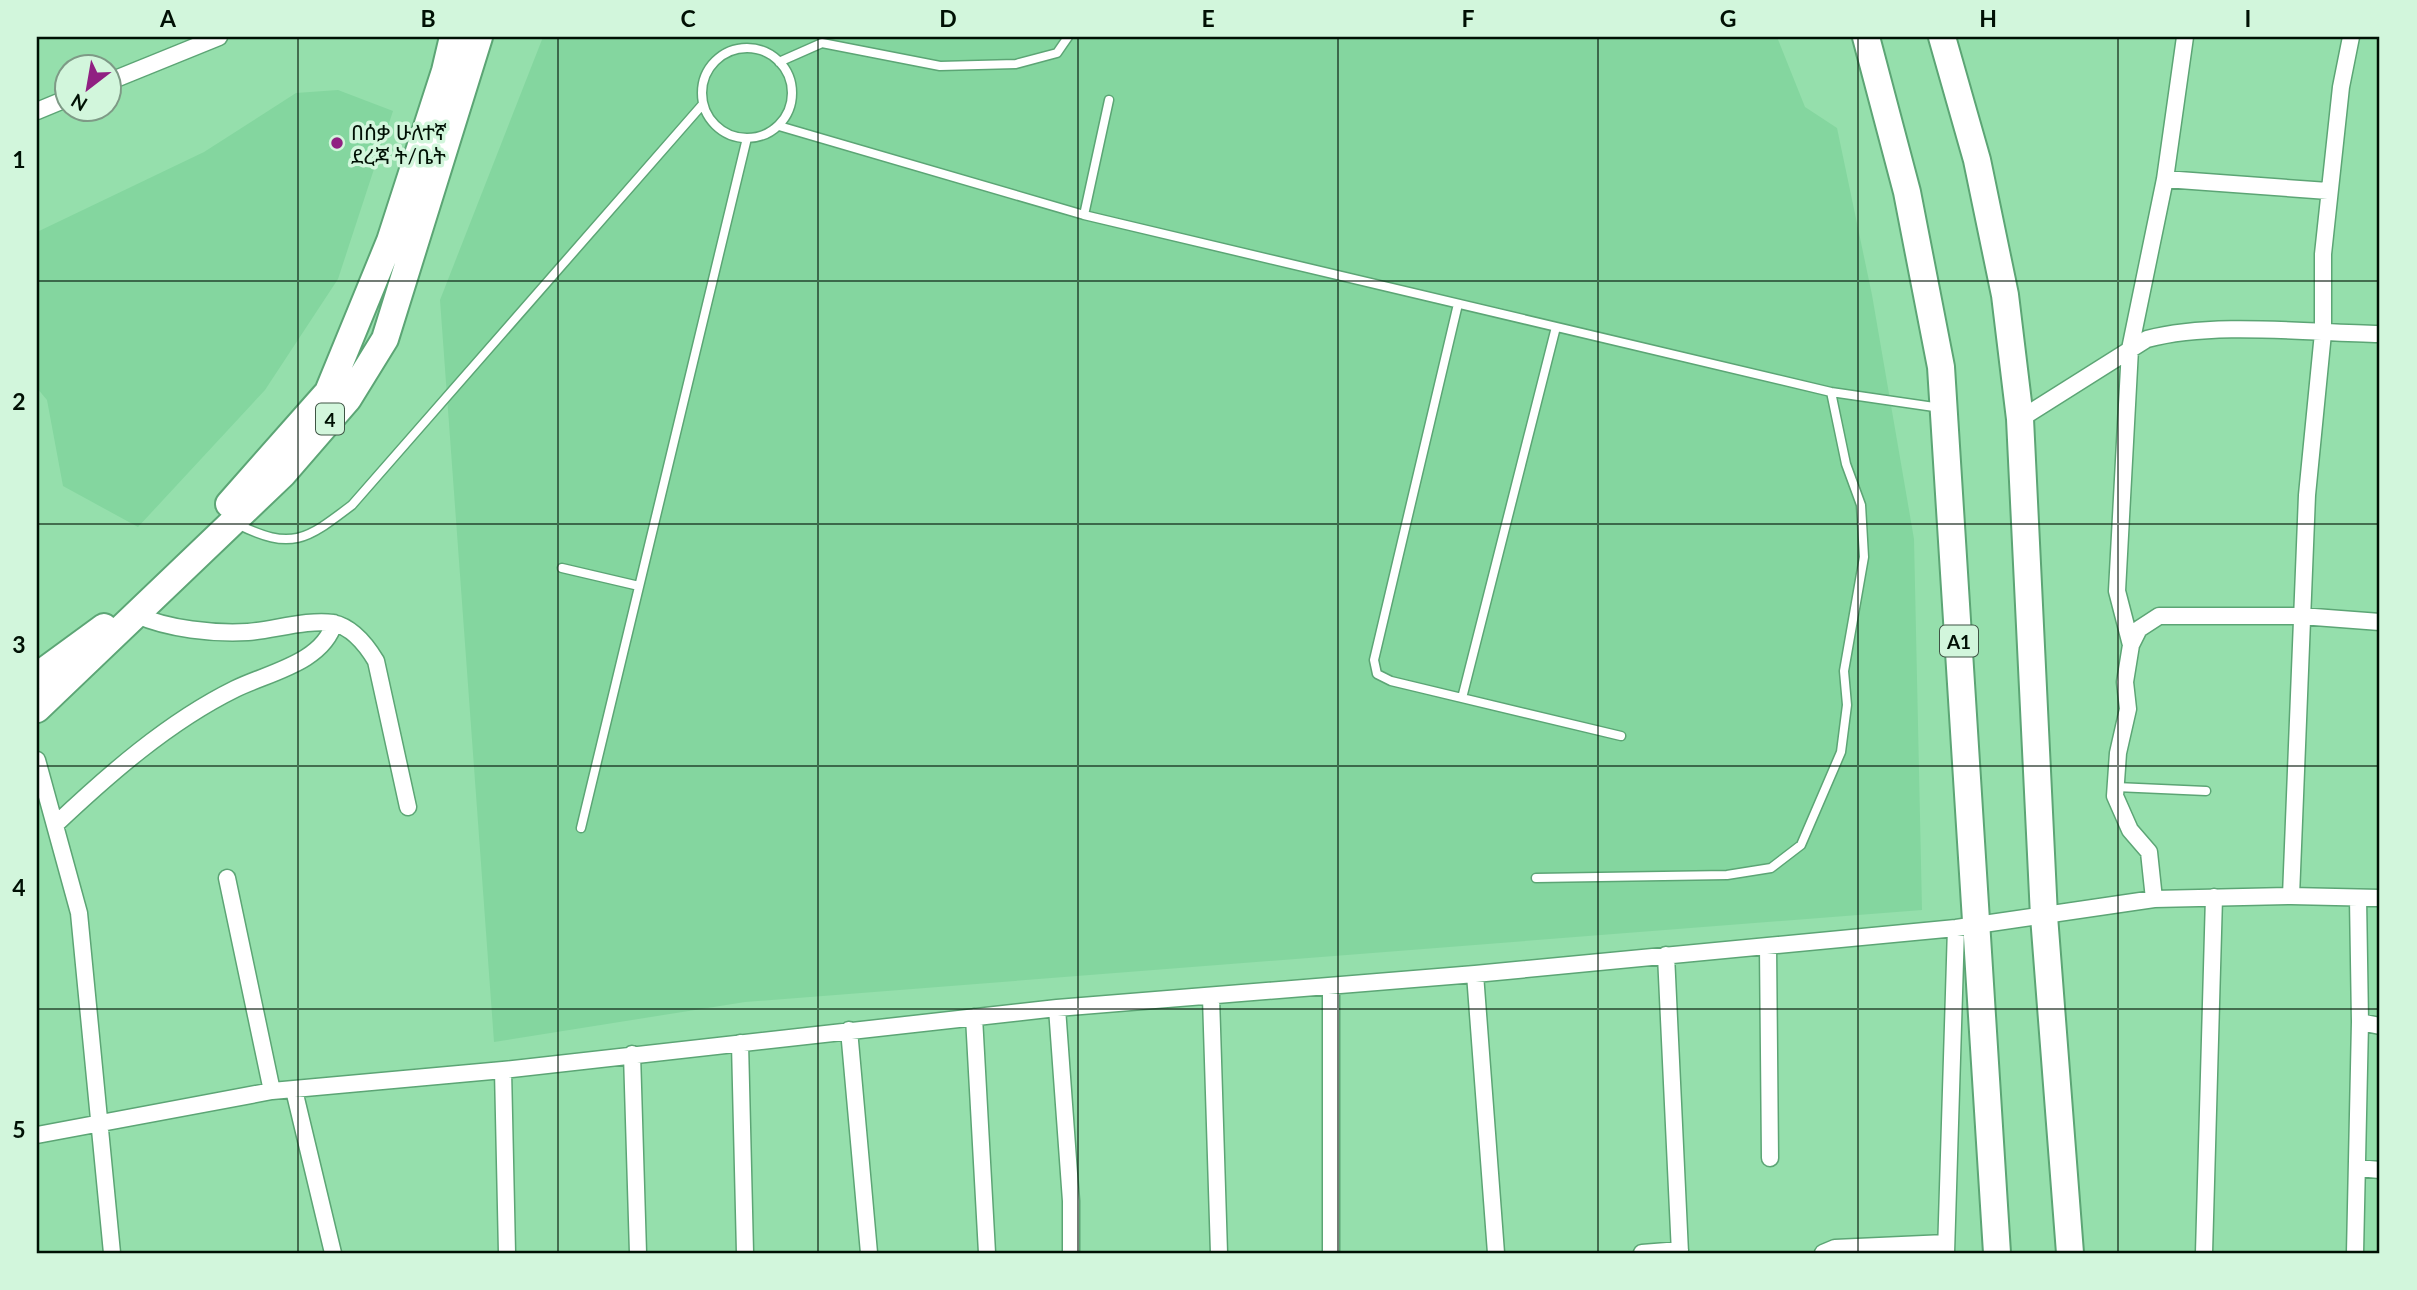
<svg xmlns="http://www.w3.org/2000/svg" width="2417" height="1290" viewBox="0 0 2417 1290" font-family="Lato,'Noto Sans Ethiopic',sans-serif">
	<rect width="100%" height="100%" fill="#95dfac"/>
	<path fill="#84d69f" d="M543 37H1777L1805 107 1837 128 1872 295 1914 539 1922 910 745 1002 494 1042 440 300Z
		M338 90 393 111 338 279 265 390 138 527 63 486 47 400 37 388V232L204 152 296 93Z"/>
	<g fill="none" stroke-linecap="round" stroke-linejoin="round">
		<g stroke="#5ca575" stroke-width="11">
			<path id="lane" d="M702 93a45 45 0 1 1 90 0a45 45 0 1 1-90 0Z
				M779 62 822 43 940 66 1016 64 1057 53 1068 37
				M779 126 1084 215 1831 392 1941 408
				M1084 215 1109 100
				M1458 304 1374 660 1377 674 1391 681 1621 736
				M237 524C292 551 306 540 352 505L703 104
				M562 568 639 586
				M1462 698 1556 327
				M2116 787 2206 791
				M581 828 747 138
				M1536 878 1727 875 1771 868 1801 845 1841 752 1847 705 1844 671 1864 557 1861 505 1846 464 1831 392"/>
		</g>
		<g stroke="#5ca575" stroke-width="19">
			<path id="street" d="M108 82 219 37
				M37 111 66 99
				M2165 179 2328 191
				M2020 419 2147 339C2215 321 2309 333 2380 334
				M137 615C168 629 214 634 248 632 273 630 309 619 333 623 352 627 367 646 376 661L408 807
				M2131 645 2117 591 2130 349 2165 179 2185 37
				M37 760 79 913 112 1253
				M55 825C108 775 168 722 235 689 267 673 323 663 334 623
				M227 878 272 1091
				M2291 896 2307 495 2323 333V254L2341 87 2351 37
				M2154 899 2149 852 2130 830 2115 796 2118 753 2128 709 2125 682 2131 645 2139 629 2159 616H2301L2380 622
				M1768 946 1770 1158
				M1666 955 1680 1253
				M1475 974 1496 1253
				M1211 997 1219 1253
				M1057 1008 1071 1201V1253
				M974 1017 987 1253
				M2360 1022 2380 1026
				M849 1030 869 1253
				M740 1043 745 1253
				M632 1054 638 1253
				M503 1070 507 1253
				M294 1090 333 1253
				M37 1135 272 1091 503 1070 1057 1008 1475 974 1956 928 2154 899 2291 896 2380 898
				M2358 1168 2380 1170
				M1331 1253V986
				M1642 1253 1680 1250
				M1823 1253 1835 1248 1946 1243
				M1946 1253 1956 928
				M2204 1253 2214 897
				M2355 1253 2360 1022 2358 898"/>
		</g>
		<g stroke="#5ca575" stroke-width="30">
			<path id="primary" d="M1866 37 1907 192 1941 367 1997 1253
				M1942 37 1977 160 2005 295 2020 419 2044 916 2070 1253
				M229 504 328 392 390 241 445 71 453 37
				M37 676 104 627
				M37 709 283 474 348 399 385 339 479 37"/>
		</g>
		<use href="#lane" stroke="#fff" stroke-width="8"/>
		<use href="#street" stroke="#fff" stroke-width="16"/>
		<use href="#primary" stroke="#fff" stroke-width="26"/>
	</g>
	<path fill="none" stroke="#001004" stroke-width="2" stroke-opacity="0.55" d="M298 37V1253M558 37V1253M818 37V1253M1078 37V1253M1338 37V1253M1598 37V1253M1858 37V1253M2118 37V1253M37 281H2380M37 524H2380M37 766H2380M37 1009H2380"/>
	<circle fill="#902082" stroke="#d2f6dc" stroke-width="2.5" cx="337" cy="143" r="7"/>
	<g text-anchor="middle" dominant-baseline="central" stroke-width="7" stroke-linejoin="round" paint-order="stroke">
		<g fill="#d2f6dc" stroke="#3f5545" stroke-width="2">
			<rect x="316" y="403.5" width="28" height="31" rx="5"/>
			<rect x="1940" y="625.5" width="38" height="31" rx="5"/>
		</g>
		<g font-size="19" font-weight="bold" fill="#001004">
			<text x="330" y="419">4</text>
			<text x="1959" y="641">A1</text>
		</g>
		<g font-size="21" fill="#001004" stroke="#d2f6dc" text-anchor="start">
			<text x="351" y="131">በሰቃ ሁለተኛ<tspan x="351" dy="24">ደረጃ ት/ቤት</tspan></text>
		</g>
	</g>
	<rect width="2417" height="1290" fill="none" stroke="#d2f6dc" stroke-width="77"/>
	<g transform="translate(88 88) rotate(211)"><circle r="33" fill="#d2f6dc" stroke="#7e9a86" stroke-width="2"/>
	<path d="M0-5L12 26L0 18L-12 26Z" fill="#902082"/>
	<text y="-10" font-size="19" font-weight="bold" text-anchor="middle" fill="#001004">N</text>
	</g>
	<rect x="38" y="38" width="2340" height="1214" fill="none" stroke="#001004" stroke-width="2.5"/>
	<g font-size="23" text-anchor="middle" font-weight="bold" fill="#001004">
		<text x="168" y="27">A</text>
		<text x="428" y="27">B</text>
		<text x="688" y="27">C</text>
		<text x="948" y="27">D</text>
		<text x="1208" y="27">E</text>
		<text x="1468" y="27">F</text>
		<text x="1728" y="27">G</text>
		<text x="1988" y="27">H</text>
		<text x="2248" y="27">I</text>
		<text x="19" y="168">1</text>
		<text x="19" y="410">2</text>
		<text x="19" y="653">3</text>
		<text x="19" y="896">4</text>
		<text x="19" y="1138">5</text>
	</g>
</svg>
